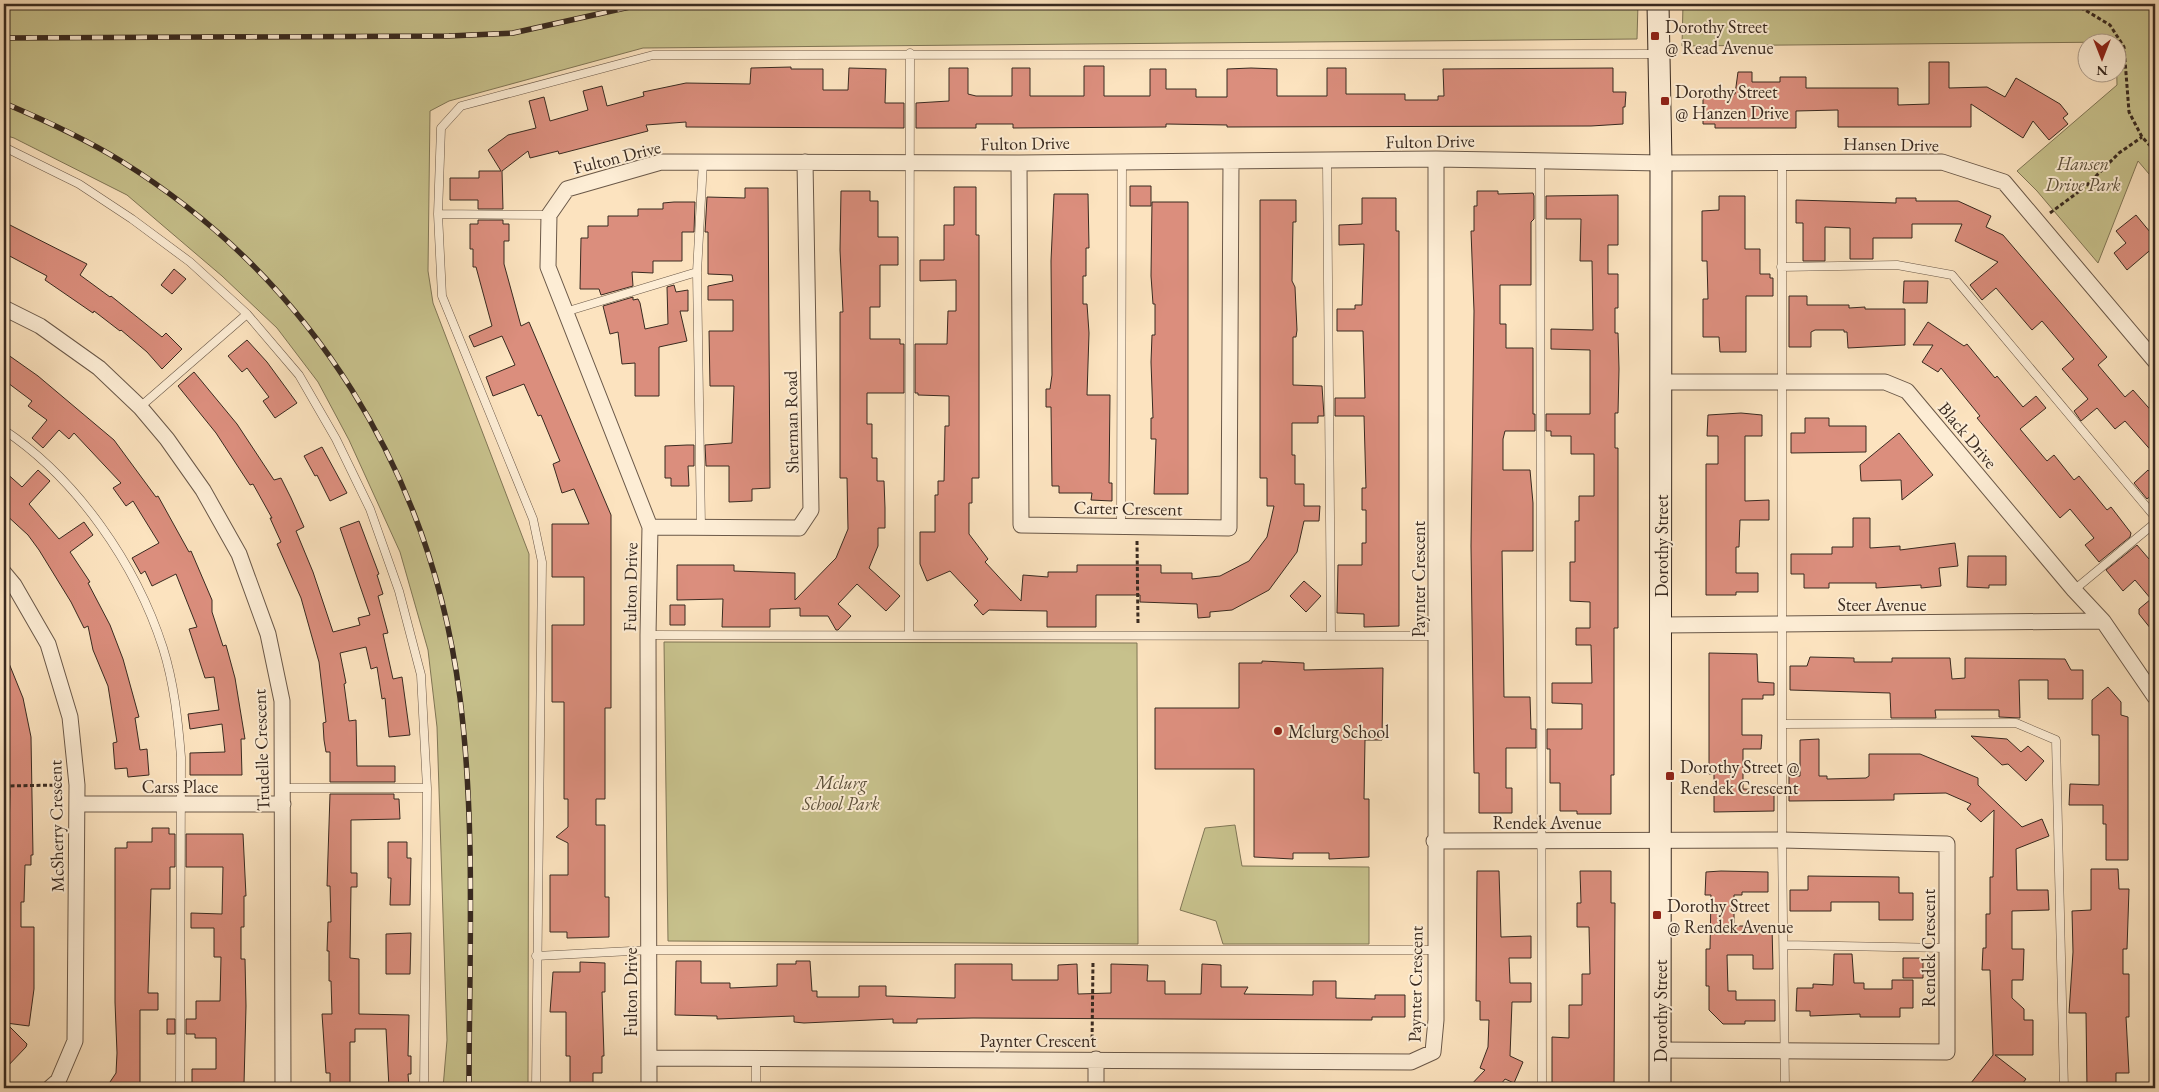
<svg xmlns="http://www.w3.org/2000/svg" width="2159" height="1092" viewBox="0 0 2159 1092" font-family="'EB Garamond',serif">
	<rect width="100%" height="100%" fill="#fce3bf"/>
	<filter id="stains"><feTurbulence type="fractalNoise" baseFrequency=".004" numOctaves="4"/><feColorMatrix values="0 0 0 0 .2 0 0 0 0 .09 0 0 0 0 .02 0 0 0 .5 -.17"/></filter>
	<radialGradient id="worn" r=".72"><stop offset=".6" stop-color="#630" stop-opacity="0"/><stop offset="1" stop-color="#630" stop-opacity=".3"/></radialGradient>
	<path fill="#c7c18c" stroke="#807656" d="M4 4H1638L1637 39 643 48 449 101 430 111 428 271 433 303 529 554 528 1088H443L447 1040 437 727 428 650 400 552 349 440 318 382 277 328 222 276 127 195 14 138 4 135Z
		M1683 4H2153V39L2155 43V181L2138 161 2098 263 2037 191 2017 171 2117 85 2116 42 1682 46Z
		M664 642 1137 643 1138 944 668 941Z
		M1235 825 1242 866 1369 867V944H1223L1216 921 1180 910 1205 828Z"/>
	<path fill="#db8e7d" stroke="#392a20" d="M1929 62H1949V88L1987 87 2005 97 2016 78 2060 104 2068 114 2063 118 2068 124 2049 140 2033 121 2023 138 1971 104V127H1838V110L1796 111V128H1715V124H1703V96L1706 94H1735L1738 72H1752V82H1780V77H1806V88H1898V105L1929 104Z
		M1084 66H1104V96H1150V69H1166V89H1196V97H1227V69L1251 68 1277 69V96H1327V68H1346V94H1405V100H1438V96H1444L1443 69 1613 68V92H1626L1625 107H1623V124L1591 126 1227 127V125L1166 124V127L1013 128V124H976V128H916V103L949 101V68H968V94L976 96H1012V68H1030V96H1084Z
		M791 67V69H823V90H848L849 68 886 69 885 103H904V128L686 127V122L646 125 648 131 559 154 558 151 530 158 528 151 502 171 503 209H478V200H450V178H479V171H501L488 150 508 135 536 128 529 101 544 97 550 121 588 110 583 91 602 86 607 106 644 96 643 92 686 83 750 84 751 68Z
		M1130 186H1151V206H1130Z
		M954 187H976V235H979V478H972V503H969V534L988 559 985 562 1021 601 1023 575 1048 577V572H1077V565H1161V573H1192V579L1220 576 1249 561 1267 537 1274 506H1267V478H1260V200H1296V222H1293L1292 281 1295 287 1297 330 1296 337H1293V385L1322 386 1324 416H1318V423H1292V455H1295V484H1304V506H1320L1319 521H1304L1297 552 1269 590 1232 610 1210 612V617L1198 618 1197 604 1140 602V595H1096V627H1047V611L989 610 983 615 974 605 978 601 950 571 927 581 920 564V532H935V495H938V481H944L945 426H949V396L918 395V393H915V344H947L948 311H956V280L920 281V260H944V225H954Z
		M745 188H768L770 488 752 489V501L729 502V466H706L705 445 732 443 734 386H710L709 331H733V300H708V286L733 281 732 275 708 274V232H705L707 197 745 198Z
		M841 191H870V201H878V237H898V265H880V307H870V339H900V344H904V393H867V424H872V458H877V481H884L885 508V528H878V546L869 568 900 596 886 611 857 584 838 604 851 616 838 630H836L828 616H800V608L770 609V627H722L723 599 677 600V565H734V571L795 573V600L836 558 848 529 847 478H840V312H843L840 250Z
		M1477 191H1498V194L1533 193 1534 196V219L1531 222V285H1500V324H1506V348H1533V414H1535V431H1505L1503 439V470H1530L1533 503V551H1502L1504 697H1530L1531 729H1536V748H1506V788H1512V813H1479V773H1474L1471 546 1474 311 1471 231H1474V206H1477Z
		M1054 194H1088L1089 248H1086V276H1083V304H1087L1089 333 1087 395H1110L1109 483H1112V501L1091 500 1092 493H1059V486H1052L1051 407H1046V389H1050L1052 375 1051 261Z
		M1618 195V245H1608V274H1618V308H1615V333H1618L1619 369 1618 413H1615V448H1618V628H1614V775H1611V814H1577V811H1560V783H1550V749H1547V729H1582V704L1552 703V683H1592L1591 645H1576V628H1590V602L1570 601V562H1575V521H1579V496H1594V454H1571V436H1551V431H1546V414H1590V350L1551 349V329L1593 330 1592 261H1580L1581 219H1546V196Z
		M1719 196H1745V249H1760V274H1770V278H1773V296H1746V352H1720L1719 337H1703V299H1708L1707 261H1702V211L1719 210Z
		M1362 198H1396V231H1399V626L1364 627V614L1337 613 1338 565H1362V543H1366V510H1362V488H1366L1364 416H1335V398H1365L1363 331H1337V309H1355V305H1362L1364 244 1339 245V225L1362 224Z
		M1896 198H1916V201H1958L1991 216 1986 227 2003 235 2107 357 2098 365 2125 397 2133 390 2155 415V455L2125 421 2115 429 2097 408 2081 421 2074 411 2088 399 2062 369 2074 359 2042 321 2032 330 1996 288 1982 300 1970 285 1998 262 1955 241 1962 224H1912V238H1873V259H1850V228L1825 227V261H1803V223H1796V200L1896 203Z
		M674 202H695L694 232H682V261H653V273L632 272 633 286 601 295 599 289H580L581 238H588V226H608V216H638V209H663V203Z
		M1152 202H1188V494H1154L1156 439H1151V418H1153L1151 362 1152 335H1155V304H1153L1151 276Z
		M2136 215 2155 238V246L2127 270 2114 253 2126 243 2116 231Z
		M478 220H503V224H509V241H504V264L521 326 529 322 611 515V708H605V799H596V825H605V897H609V937L567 938V932H550V875H568V843L556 837 568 827V799H564V702H552V625H584V577H552V524H589L574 489 562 493 553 464 560 461 541 415 538 416 524 384 493 396 486 377 515 365 502 336 474 347 469 336 492 326 476 267H473V249H470V224H478Z
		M4 222 87 264 80 275 110 297 111 296 162 337 166 333 182 349 162 369 147 352 121 330 120 331 94 311 93 313 45 280 47 276 4 253Z
		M174 269 186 279 172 294 161 285Z
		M1904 281H1928L1927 303H1903Z
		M674 285 676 292 688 290V311H680L687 341 659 347V396H635V363L622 364 618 332 610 334 603 306 633 297V300L638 299 640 303 645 329 668 324 667 287Z
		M1789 296H1807V305H1849V308L1865 307V309H1905V345L1848 348 1847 332H1844V330H1815L1811 332V347H1789Z
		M1928 322 1964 346 1967 344 1995 378 1997 376 2023 407 2036 396 2046 408 2020 429 2047 461 2054 455 2074 480 2079 476 2107 510 2111 507 2131 533 2130 537 2099 562 2085 545 2094 538 2070 509 2060 518 1977 418 1980 416 1941 368 1938 372 1922 362 1933 345H1913Z
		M247 340 267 362 297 403 275 418 263 401 269 397 247 368 242 372 228 356Z
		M4 352 38 376 114 440 156 497 158 496 189 552 191 551 212 600V612L223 646 226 645 235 678 245 739H241L242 775H190V753L225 752 222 724 190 729 188 714 219 710 214 677 205 678 189 629 197 627 176 574 152 586 145 571 141 574 132 558 159 543 133 501 126 506 113 488 121 483 74 433 69 439 59 430 43 448 32 438 47 420 28 406 32 401 4 380Z
		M194 372 237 424 274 480 281 478 291 498 304 527 296 531 313 572 333 632 360 625 358 618 370 615 340 528 359 521 379 574 377 575 383 594 378 596 388 633 383 634 393 679 402 677 410 735 389 737 385 698 382 699 377 667 371 669 366 647 340 653 346 683 344 684 349 721 356 720 357 766H395V782H330V752H326L324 740 323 723 326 722 319 662 301 598 277 544 281 542 270 518H272L253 484 250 485 216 433 178 386Z
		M1741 413 1762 415V436H1745V501L1769 500V520H1740L1739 547H1736V573H1758V592H1736V595H1706V464H1718V436H1707L1708 415Z
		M1805 418H1829V426H1866V452L1791 453V433H1805Z
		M1899 433 1933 475 1902 500 1901 480 1861 481 1860 465Z
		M687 445H694V466H688L689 486H671V478H665V446Z
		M322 447 347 493 330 501 317 475 315 476 304 456Z
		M38 470 50 481 29 504 59 539 84 522 93 535 70 552 90 582 88 583 110 625 123 659 139 717 135 718 140 750 147 749 149 775 128 777 127 768 115 769 113 743 117 742 108 686 93 650 88 626 84 628 71 602 39 550 28 535 4 513V471L22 487Z
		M2148 470 2155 478V492L2147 499 2134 483Z
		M1853 518H1870V548L1900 546V550L1955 543 1958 566 1939 568 1941 586 1921 588V585L1876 588V583H1829V588H1804V574H1791V554H1832V547H1853Z
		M2137 545 2149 559 2155 553V634L2139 614V609L2151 599 2135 580 2123 591 2106 570Z
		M1968 556H2006V585H1989V588L1967 587Z
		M1304 581 1321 596 1306 612 1290 596Z
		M670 605H685V625H670Z
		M4 651 23 698 31 737 33 855H31V865H25L24 902H21V927H34V989L29 1026 6 1023 27 1044 26 1047 4 1070V1007L8 1008 7 945H4V874H8L10 792 7 735 4 736Z
		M1709 653 1757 654 1758 682 1774 683V695H1763V699H1742V735H1762L1761 749H1743V789L1774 790V811L1714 812V774H1709Z
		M1810 657 1854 658V662H1892V658H1950L1952 679 1965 678V658L2065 659 2071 670H2083V699H2048V680H2019L2020 718 1999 717V710H1935L1936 718H1891L1890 693 1790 690V666H1807Z
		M1262 661 1304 663V670L1383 668 1382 740H1365L1364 799H1369V857L1329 859V853H1293V859L1254 857V769H1155V708H1239V663H1262Z
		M2108 687 2121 702V715L2128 717V860H2106V824H2103V805H2069L2070 784 2099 785V735H2092V700Z
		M1971 736 2007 739 2021 752 2028 746 2044 761 2026 781 2008 764 2002 765Z
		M1819 739V776H1827V779L1866 778 1869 776V754H1920L1978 778V785L2022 827 2042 819 2049 836 2016 849 2017 890H2048L2049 910 2012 911V949H2024L2023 980H2012V998L2024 1009V1020H2033V1055H1995L2026 1079 2019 1088H1967L1993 1055 1990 970H1982L1983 948H1986V914H1990V877H1993L1994 810 1981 822 1967 809 1971 804 1946 793 1894 794V800L1789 801V776H1800V740Z
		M330 794H394V799H399L400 819 351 820V873H357V887H351L350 958 359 959V1014L409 1015 408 1056H411V1074H408L409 1088H389L386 1029H355V1042H350V1088H330V1073H326L322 1014H332L331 981H329V951H327L328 922H331L330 886H327Z
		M152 828H169V834H175V867H170V889H151L148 993H158V1010H140V1088H106L116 1073 117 1053 115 1002V848H127V842H152Z
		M186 834H243L246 896H244V927H241V959H245L246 1006 244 1084H212L210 1085V1088H192V1069H216V1038H195V1034H186V1019H196V1001H220L221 957H214V928H191V913L222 914 223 867H186Z
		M388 842H407V858H411L410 905H390L391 878H388Z
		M2091 869H2118L2119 889H2129L2127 949H2123V974H2129V1017H2126L2129 1073H2116V1088H2087L2086 1013H2069L2073 952 2072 911 2091 910Z
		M1477 871H1499L1501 937 1531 936V958H1509L1510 983H1531V1002H1512L1510 1056 1523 1062 1514 1083 1505 1079 1498 1088H1468L1485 1070 1480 1068 1488 1047 1489 1020H1480V1001H1476Z
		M1580 871H1611V903H1615L1614 1088H1552V1037L1569 1038V1005H1582V974H1590L1589 927H1577V903H1581Z
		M1721 871 1768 872V892H1742V895H1734V926H1772L1773 969H1753V955H1727L1728 991H1736V1000H1775V1021H1745V1024H1723L1709 1010V986H1706V949H1710L1711 895H1705L1706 872Z
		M1808 876 1899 877V893H1913V920H1879V902H1831V911H1790V890H1808Z
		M411 933 410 974H386V934Z
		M1834 954H1852L1854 983H1864V989H1892V980H1913V1008H1900V1017H1860V1014L1810 1016V1011H1796L1797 988H1813V984L1833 985Z
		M1903 958H1923V978H1903Z
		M676 961H701V983H730V988L777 986V964H796V961H810L812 991H817V997H859V986H886V996L955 998V964H1012V980H1058V965L1077 964 1078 994 1111 993V964L1148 965 1147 981H1165V994H1201L1202 964 1221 965V987H1248L1244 994 1313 995V981H1336V998L1375 999V995H1405V1017H1372V1020L973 1018 917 1019V1023H893V1019L804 1023 794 1022V1016L717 1019V1016L675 1015Z
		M580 962 605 963V992H602L604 1056H602V1073H593V1088H570V1056H566V1012H550L553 972H580Z
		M167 1019H175V1034H167Z"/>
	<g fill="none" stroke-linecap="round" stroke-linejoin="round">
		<g stroke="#6a5848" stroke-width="9">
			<path id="lane" d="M4 147 79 184 132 219 190 262 247 314 299 375 336 439 370 509 399 591 421 675 427 788 424 1088
				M1540 160 1542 1088
				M1782 161V840L1785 1088
				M1327 162 1331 635
				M438 214 549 215
				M1781 267 1897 265 1952 275 2155 517
				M565 312 697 272
				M140 407 247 314
				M4 430C77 479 136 564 163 648 174 683 178 720 181 757L180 1088
				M701 527 697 272 703 162
				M1121 527 1122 161
				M2074 590 2155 523
				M648 635 1437 636
				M909 635 910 53
				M1782 724 2016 723 2056 740 2064 1088
				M283 788H427
				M1785 945 1947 948
				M536 956 650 950H1435
				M4 1086 6 1088
				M536 1088 542 562 533 519 442 296 438 214 441 128 461 106 653 55 1657 54
				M756 1088V1059"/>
		</g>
		<g stroke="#6a5848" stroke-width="17">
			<path id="street" d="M1019 163 1021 525 1229 528 1231 161
				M4 308 40 326 99 368 140 407 167 439 203 490 239 554 268 634 282 701 283 1088
				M1661 382H1885L1907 391 2074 590 2103 621 2155 697
				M650 527 799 528 811 510 805 162
				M4 573 14 585 48 644 70 717 77 785 75 1041 58 1081 50 1088
				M1661 625 2103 621
				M78 804H283
				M1434 841 1782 840 1947 844V1052L1660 1050
				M649 1058 1411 1062 1433 1052 1436 1020V159
				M1096 1059V1088
				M649 1088 648 635 650 527 548 267 549 215 567 189 661 162 1019 163 1436 159 1661 163 1942 162 2004 182 2155 361"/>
		</g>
		<g stroke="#392a20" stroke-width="23">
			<path id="secondary" d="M1658 4 1661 163 1660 1088"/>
		</g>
		<path stroke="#392a20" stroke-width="3" stroke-dasharray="4 2.5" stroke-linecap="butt" d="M2075 4 2110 25 2124 47 2129 112 2142 137 2155 151
			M2050 213 2085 187 2119 153 2142 137
			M1137 541 1138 624
			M4 786 62 785
			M1092 1045 1093 961"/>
		<use href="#lane" stroke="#fdedd5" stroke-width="8"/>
		<use href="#street" stroke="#fdedd5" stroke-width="15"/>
		<use href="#secondary" stroke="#fdedd5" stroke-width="21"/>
		<g stroke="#392a20" stroke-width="5.5">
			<path id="rail" d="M4 38 449 36 513 33 643 4
				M4 103C44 120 84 138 121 161 313 280 432 474 460 698 476 826 469 959 469 1088"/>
		</g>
		<use href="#rail" stroke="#fdedd5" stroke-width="4" stroke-dasharray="11" stroke-linecap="butt"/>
	</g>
	<g fill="#8f2418" stroke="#fdedd5" stroke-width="2">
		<rect x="1650" y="31" width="10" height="10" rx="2.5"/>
		<rect x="1660" y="96" width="10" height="10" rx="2.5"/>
		<circle cx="1278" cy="731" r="5"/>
		<rect x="1665" y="771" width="10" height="10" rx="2.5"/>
		<rect x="1652" y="910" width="10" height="10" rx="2.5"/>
	</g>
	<g text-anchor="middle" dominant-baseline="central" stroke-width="4" stroke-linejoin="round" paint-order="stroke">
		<g font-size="18" fill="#392a20" stroke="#fdedd5" text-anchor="start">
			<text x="1665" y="26">Dorothy Street<tspan x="1665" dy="21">@ Read Avenue</tspan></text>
			<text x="1675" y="91">Dorothy Street<tspan x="1675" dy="21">@ Hanzen Drive</tspan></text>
			<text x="1288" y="731">Mclurg School</text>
			<text x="1680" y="766">Dorothy Street @<tspan x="1680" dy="21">Rendek Crescent</tspan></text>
			<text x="1667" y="905">Dorothy Street<tspan x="1667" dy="21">@ Rendek Avenue</tspan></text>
		</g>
		<g font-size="18" fill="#392a20" stroke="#fdedd5">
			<text transform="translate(1430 141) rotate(-1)">Fulton Drive</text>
			<text transform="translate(1025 143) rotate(-1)">Fulton Drive</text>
			<text transform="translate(1891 144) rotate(1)">Hansen Drive</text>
			<text transform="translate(617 157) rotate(-14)">Fulton Drive</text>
			<text transform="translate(791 422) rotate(-91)">Sherman Road</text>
			<text transform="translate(1968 435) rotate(50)">Black Drive</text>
			<text transform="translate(1128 508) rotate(1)">Carter Crescent</text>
			<text transform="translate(1661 546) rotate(-90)">Dorothy Street</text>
			<text transform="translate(1418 579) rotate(-90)">Paynter Crescent</text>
			<text transform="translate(630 587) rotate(-89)">Fulton Drive</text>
			<text x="1882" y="604">Steer Avenue</text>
			<text transform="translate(261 750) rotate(-92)">Trudelle Crescent</text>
			<text x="180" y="786">Carss Place</text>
			<text x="1547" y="822">Rendek Avenue</text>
			<text transform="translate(56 826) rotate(-91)">McSherry Crescent</text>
			<text transform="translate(1928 948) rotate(-90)">Rendek Crescent</text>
			<text transform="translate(1415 984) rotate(-89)">Paynter Crescent</text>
			<text transform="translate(630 992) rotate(-90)">Fulton Drive</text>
			<text transform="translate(1660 1011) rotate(-90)">Dorothy Street</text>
			<text x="1038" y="1040">Paynter Crescent</text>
		</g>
		<g font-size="18" font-style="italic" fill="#5c503b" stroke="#fdedd5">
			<text x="2083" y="163">Hansen<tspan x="2083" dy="21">Drive Park</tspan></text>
			<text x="841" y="782">Mclurg<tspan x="841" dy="21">School Park</tspan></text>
		</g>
	</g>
	<rect width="2159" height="1092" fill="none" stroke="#fce3bf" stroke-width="20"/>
	<rect x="5" y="5" width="2149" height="1082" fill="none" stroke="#392a20" stroke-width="2.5"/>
	<rect x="10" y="10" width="2139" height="1072" fill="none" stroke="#392a20"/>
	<g transform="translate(2102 58) rotate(180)"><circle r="24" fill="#fdedd5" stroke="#af9f8d"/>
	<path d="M0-4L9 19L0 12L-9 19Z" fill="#8f2418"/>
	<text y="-8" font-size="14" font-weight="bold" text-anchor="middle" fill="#392a20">N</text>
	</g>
	<rect width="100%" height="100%" filter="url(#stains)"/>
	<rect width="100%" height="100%" fill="url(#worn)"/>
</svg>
